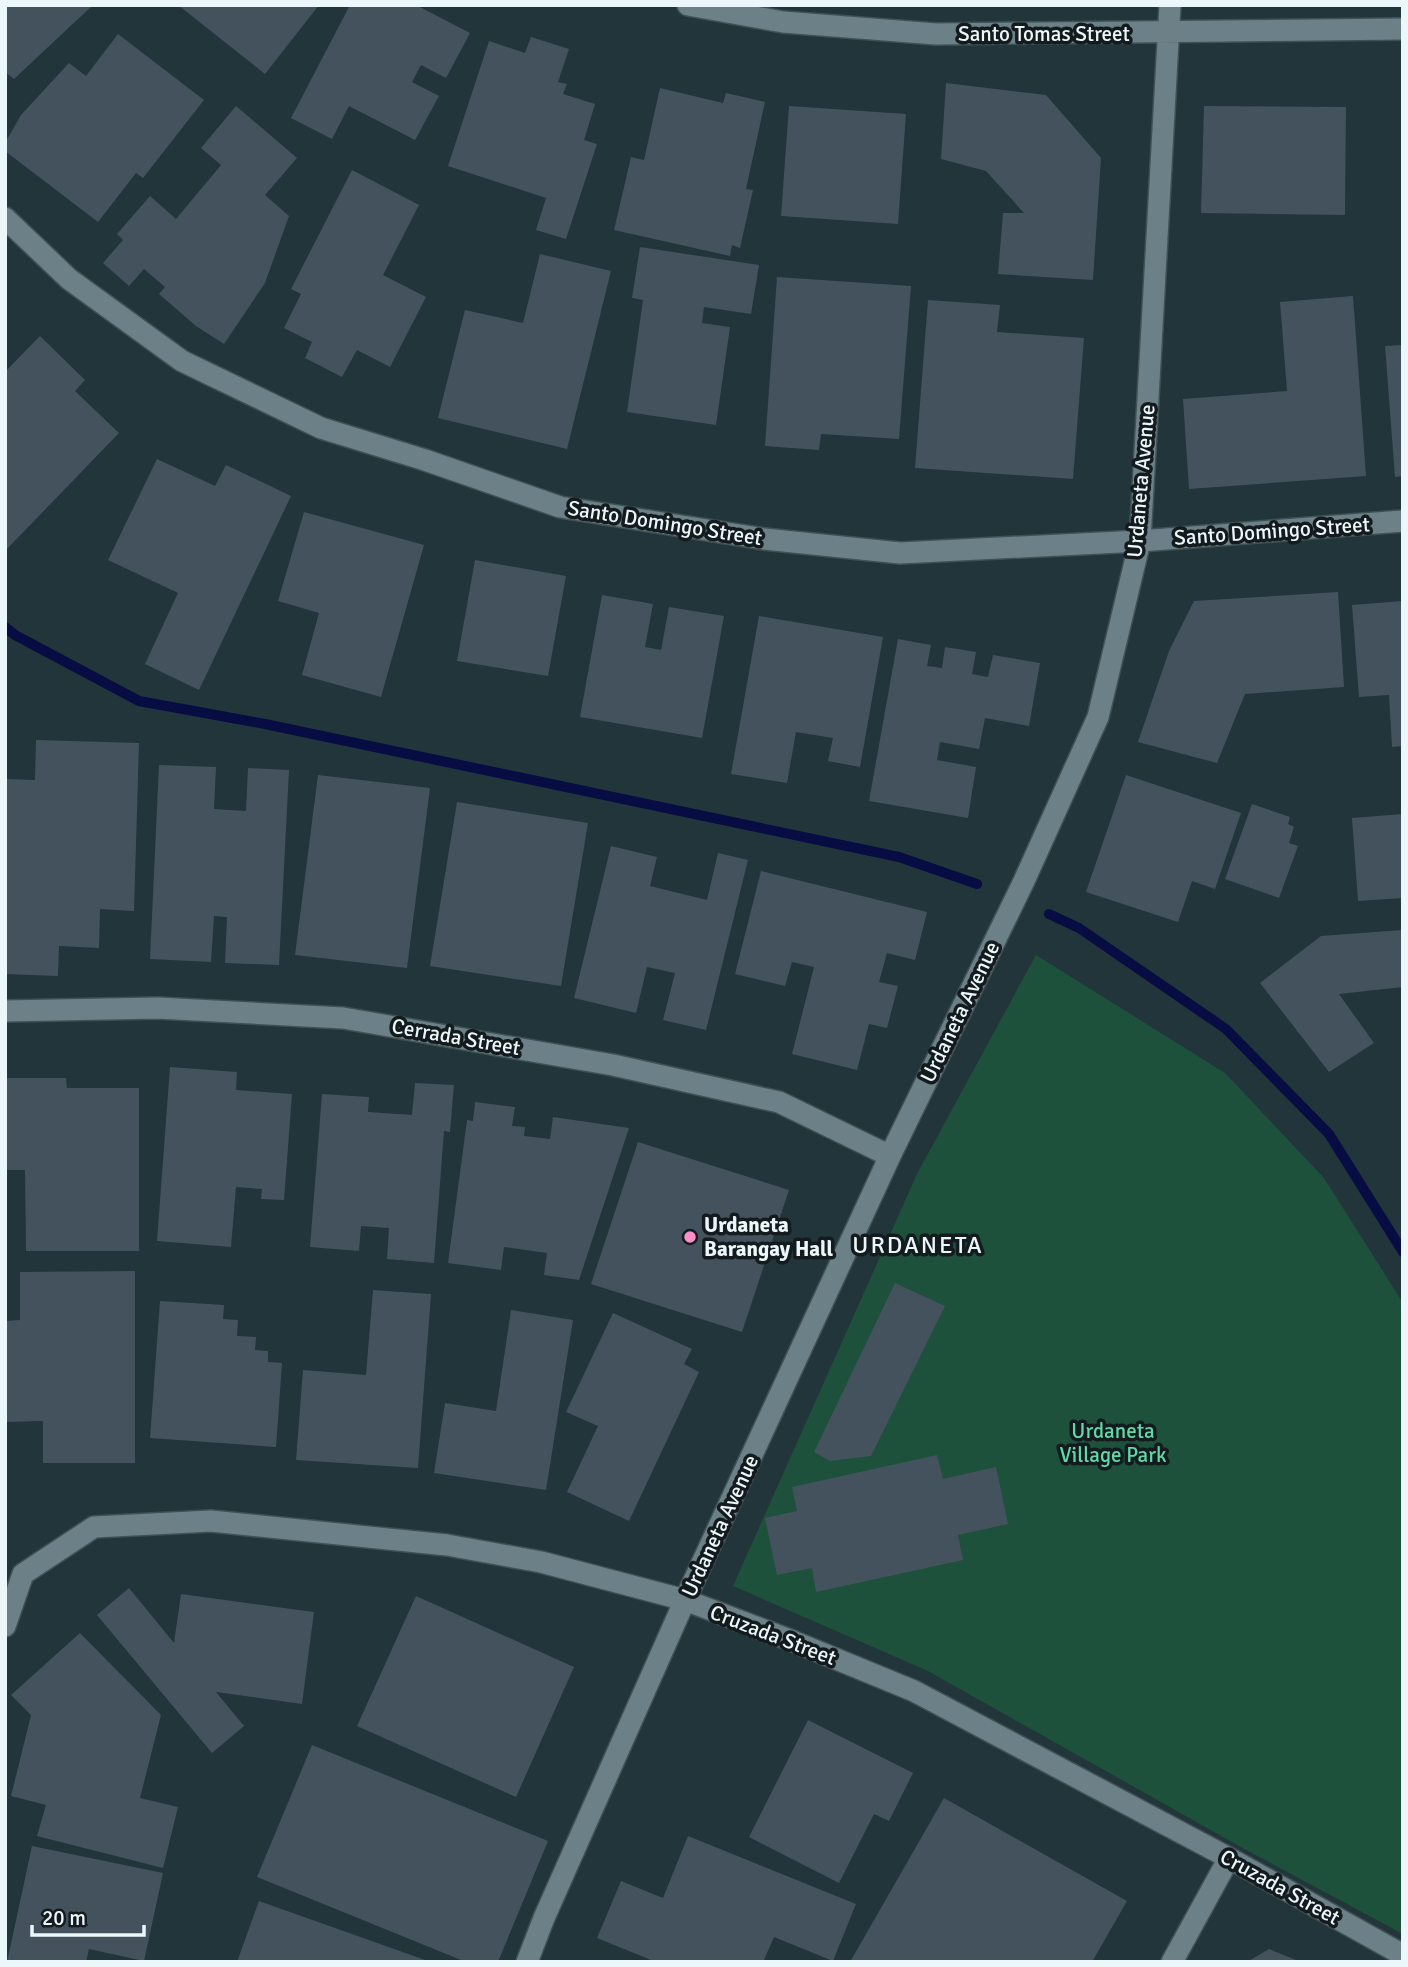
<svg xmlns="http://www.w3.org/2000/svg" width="1408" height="1967" viewBox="0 0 1408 1967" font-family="Signika,sans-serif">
	<rect width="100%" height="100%" fill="#22353a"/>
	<path fill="#1d513c" d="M1036 955 1225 1073 1324 1178 1403 1303V1934L1248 1851 928 1671 733 1586 917 1174Z"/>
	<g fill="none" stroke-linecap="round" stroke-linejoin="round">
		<path stroke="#070d42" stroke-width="10" d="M5 627 15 635 139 701 265 724 899 857 977 884
			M1049 914 1079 928 1226 1029 1329 1134 1403 1252"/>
	</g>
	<path fill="#44525e" d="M5 5H93L14 79 5 72Z
		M178 5H319L265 74Z
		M350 5H416L470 33 446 78 421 65 412 82 439 96 415 140 349 106 332 139 291 118Z
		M118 34 204 100 143 178 136 173 98 222 5 151V143L21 115 69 63 86 76Z
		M531 37 569 49 558 82 567 84 563 94 595 104 584 140 597 144 566 239 536 230 546 198 448 166 489 41 525 53Z
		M946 83 1046 95 1101 158 1093 280 998 274 1003 213H1024L986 171 941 159Z
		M660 88 723 103 726 93 765 102 746 189 753 190 740 248 732 245 730 256 614 230 631 157 644 160Z
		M236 106 297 158 265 195 289 216 265 283 224 344 196 326 159 294 165 287 144 269 129 286 103 263 123 240 117 234 150 196 176 219 221 165 201 148Z
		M789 106 906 114 898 224 781 216Z
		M1204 106 1346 107 1345 215 1201 213Z
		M352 170 419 205 383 275 426 297 390 367 357 350 342 377 305 358 312 342 284 328 301 294 291 289Z
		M640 247 759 265 751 314 704 307 702 323 730 327 716 425 627 412 643 300 632 298Z
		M540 254 611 271 567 449 438 418 465 310 523 323Z
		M777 277 911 286 899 439 821 434 819 450 765 446Z
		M1353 296 1366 476 1189 489 1183 399 1287 391 1280 302Z
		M928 300 1000 305 997 332 1084 338 1073 479 915 468Z
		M40 336 85 380 75 391 119 433 5 551V372Z
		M1403 345V476L1395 477 1385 346Z
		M157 459 215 486 226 465 291 496 199 690 145 664 178 593 108 560Z
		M304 512 424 545 381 697 302 675 319 613 278 601Z
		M475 560 566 576 548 676 457 661Z
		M1338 592 1344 687 1245 694 1217 763 1138 742 1169 651 1194 601Z
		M602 595 653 604 645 647 661 650 669 607 724 616 702 738 580 717Z
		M1403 601V746L1392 747 1389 695 1359 697 1352 605Z
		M759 616 883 637 860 767 828 761 833 738 796 732 787 783 731 774Z
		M898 639 931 645 927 666 942 668 945 647 976 652 972 674 988 677 993 655 1040 663 1029 726 985 718 979 749 940 742 937 760 976 767 968 818 869 801Z
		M36 740 139 743 134 911 100 909 99 948 59 946 58 976 5 974 6 779 35 780Z
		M159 765 216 767 214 809 246 811 248 768 289 770 279 965 225 963 227 917 214 916 211 962 150 959Z
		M318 775 430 788 407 968 295 955Z
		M1126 775 1241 813 1215 889 1192 881 1178 922 1086 892Z
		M457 802 588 823 561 986 430 966Z
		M1252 804 1290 817 1288 824 1294 827 1289 843 1298 846 1279 898 1225 879Z
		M1403 814V898L1358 901 1352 818Z
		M611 846 657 857 650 886 707 900 718 853 748 860 706 1030 663 1020 675 973 647 967 636 1013 574 998Z
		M761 871 927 912 915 960 887 953 879 982 898 986 887 1028 869 1024 857 1070 792 1054 814 967 792 962 785 986 735 974Z
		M1403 930V987L1339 994 1374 1043 1329 1072 1260 983 1321 936Z
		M170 1067 237 1072 236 1090 292 1094 284 1200 261 1199 262 1189 236 1187 231 1247 157 1241Z
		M5 1078H66L67 1088H139V1251H26L25 1170H5Z
		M415 1083 454 1085 450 1132 444 1131 434 1263 387 1259 389 1228 361 1226 359 1251 310 1247 322 1094 369 1097 368 1112 412 1115Z
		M475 1102 515 1107 512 1126 525 1127 524 1136 550 1139 553 1117 629 1128 579 1280 544 1275 547 1253 504 1247 501 1270 448 1263 467 1120 473 1121Z
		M638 1142 789 1190 742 1332 591 1284Z
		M135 1271V1463H43V1421L5 1422V1321L20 1320V1272Z
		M895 1283 945 1306 871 1456 830 1461 814 1452Z
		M373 1290 431 1294 418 1468 296 1460 303 1370 366 1375Z
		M160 1301 224 1305 223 1319 238 1320 237 1336 256 1337 255 1350 268 1351V1362L282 1363 276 1447 150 1438Z
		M511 1310 573 1320 546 1490 434 1473 445 1403 496 1411Z
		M613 1313 692 1349 684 1364 699 1372 629 1521 567 1492 598 1426 566 1412Z
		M937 1455 943 1479 996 1467 1008 1524 958 1535 963 1560 816 1592 812 1568 777 1575 765 1518 797 1511 792 1487Z
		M129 1588 174 1643 181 1594 314 1612 302 1704 216 1692 244 1726 212 1753 97 1615Z
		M416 1596 574 1667 516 1797 357 1726Z
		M80 1633 161 1715 140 1798 178 1807 163 1868 37 1836 46 1805 11 1796 31 1715 11 1695Z
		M808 1720 913 1773 889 1821 874 1814 839 1883 749 1837Z
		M312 1745 548 1841 498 1962H466L257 1877Z
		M944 1798 1127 1901 1092 1962H850Z
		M688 1836 856 1904 833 1961 774 1937 763 1962H656L597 1938 621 1881 663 1898Z
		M32 1846 163 1873 144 1961 89 1949 86 1962H7Z
		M259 1901 428 1961V1962H237Z
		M1269 1949 1301 1962H1247Z"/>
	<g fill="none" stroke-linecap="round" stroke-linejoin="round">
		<g stroke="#405155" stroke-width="24">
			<path id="street" d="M688 5 783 22 936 34 1403 29
				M5 218 69 279 182 361 321 428 425 460 560 507 764 539 900 553 1140 541 1403 521
				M5 1011 158 1008 343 1018 613 1065 779 1102 890 1156
				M5 1626 23 1574 94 1527 211 1521 447 1545 541 1562 685 1600 790 1640 914 1691 1229 1858 1403 1955
				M527 1962 544 1918 685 1600 890 1156 1024 881 1098 717 1140 541 1170 5
				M1172 1962 1229 1858"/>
		</g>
		<use href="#street" stroke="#6c8187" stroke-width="21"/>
	</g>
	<circle fill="#fa8fc6" stroke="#131b1e" stroke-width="2.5" cx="690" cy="1237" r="7"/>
	<g text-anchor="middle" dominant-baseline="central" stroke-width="7" stroke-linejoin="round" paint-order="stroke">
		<g font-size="21" fill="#ecf7fb" stroke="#131b1e">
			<text x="1044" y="34">Santo Tomas Street</text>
			<text transform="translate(1141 481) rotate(-85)">Urdaneta Avenue</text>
			<text transform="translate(665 523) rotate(9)">Santo Domingo Street</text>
			<text transform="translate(1272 531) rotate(-4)">Santo Domingo Street</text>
			<text transform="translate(960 1012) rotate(-64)">Urdaneta Avenue</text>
			<text transform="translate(456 1037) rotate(10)">Cerrada Street</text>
			<text transform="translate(720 1526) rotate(-65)">Urdaneta Avenue</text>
			<text transform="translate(773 1635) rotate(21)">Cruzada Street</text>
			<text transform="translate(1280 1887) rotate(29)">Cruzada Street</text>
		</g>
		<g font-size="21" font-weight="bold" fill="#ecf7fb" stroke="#131b1e" text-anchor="start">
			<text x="704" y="1225">Urdaneta<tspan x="704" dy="24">Barangay Hall</tspan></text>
		</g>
		<g font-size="21" fill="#62d8a7" stroke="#131b1e">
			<text x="1113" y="1431">Urdaneta<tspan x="1113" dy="24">Village Park</tspan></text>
		</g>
		<g font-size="24" letter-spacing="2" fill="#ecf7fb" stroke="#131b1e">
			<text x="918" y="1245">URDANETA</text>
		</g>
	</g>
	<rect width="1408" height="1967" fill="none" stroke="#ecf7fb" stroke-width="14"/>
	<path d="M32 1925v10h112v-10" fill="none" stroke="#ecf7fb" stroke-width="3.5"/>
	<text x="42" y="1925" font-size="21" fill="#ecf7fb" stroke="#131b1e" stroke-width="5" paint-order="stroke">20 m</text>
</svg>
